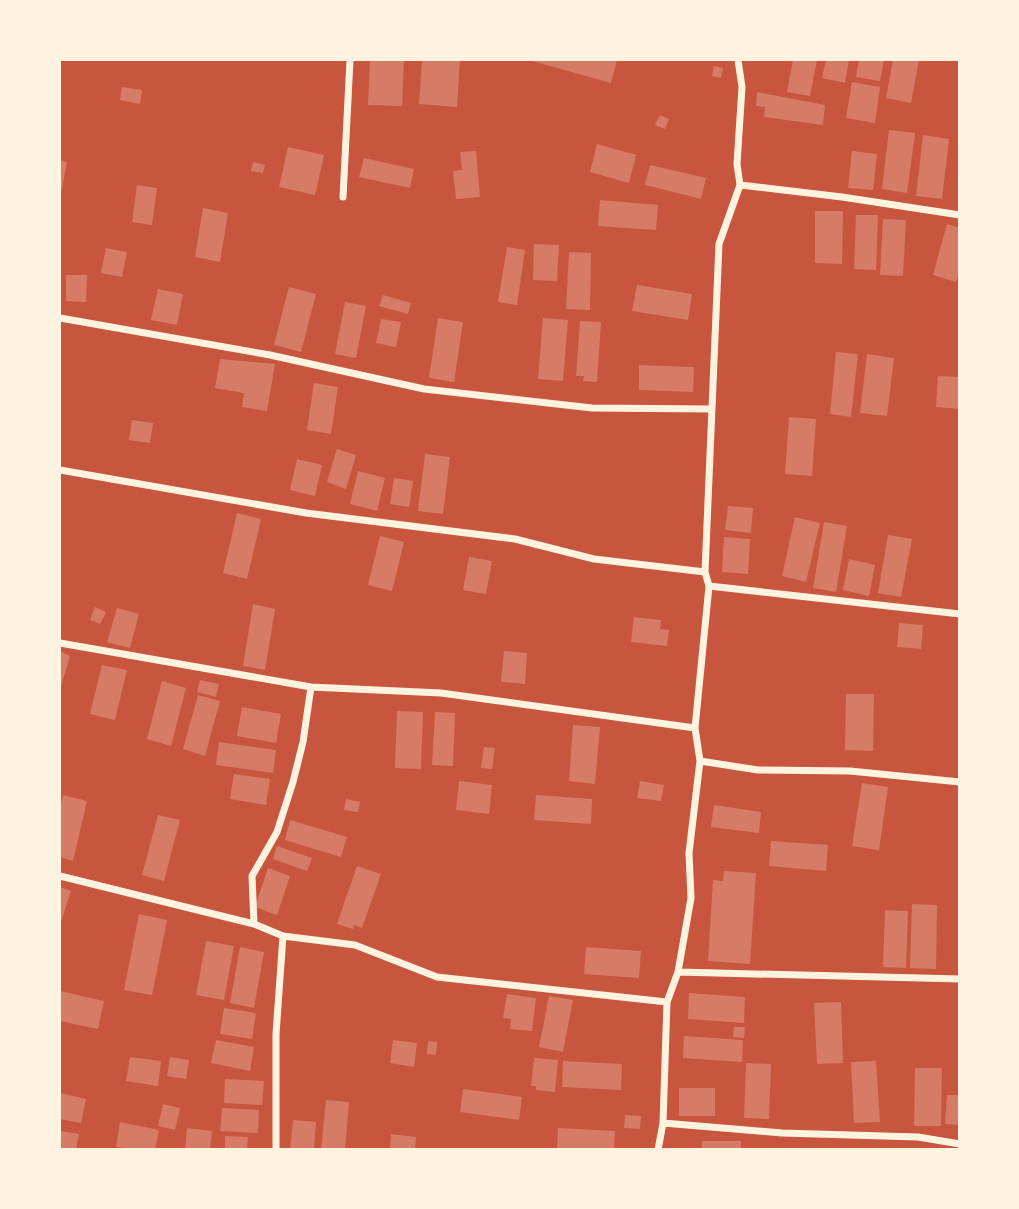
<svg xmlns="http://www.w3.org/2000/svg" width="1019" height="1209" viewBox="0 0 1019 1209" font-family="Signika,sans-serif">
	<rect width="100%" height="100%" fill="#c8553d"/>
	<path fill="#d67c66" d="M370 60H404L402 106 368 105Z
		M422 60H460L457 107 419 104Z
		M529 60H617L611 83Z
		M793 60H817L810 96 787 92Z
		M826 60H849L845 83 822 78Z
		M859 60H884L880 81 856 77Z
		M893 60H919L911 103 886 98Z
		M714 66 723 68 721 78 712 76Z
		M852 82 880 87 875 123 846 118Z
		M122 87 142 90 140 104 120 100Z
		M757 92 825 105 823 125 764 117 765 107 756 106Z
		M660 115 669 119 665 129 655 125Z
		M889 130 915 133 907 193 882 189Z
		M923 135 949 139 942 199 916 196Z
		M597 144 636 155 629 183 590 172Z
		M288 147 324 155 315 195 279 187Z
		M476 151 480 197 456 199 453 171 462 170 460 152Z
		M852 151 877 154 873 190 848 188Z
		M364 158 414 169 410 188 359 177Z
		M60 160 67 162 61 194H60Z
		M253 162 265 165 263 173 251 171Z
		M650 165 706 178 701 199 645 185Z
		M137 185 157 188 152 225 132 222Z
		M600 200 658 205 656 230 598 226Z
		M203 208 228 213 220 262 195 257Z
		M815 211H843L842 264 815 263Z
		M856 215H878L876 270 854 269Z
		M883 219 906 220 903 276 880 275Z
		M947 224 960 228V269L956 282 933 275Z
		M534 244 559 245 557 281 533 280Z
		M507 247 525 250 517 305 498 302Z
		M106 248 127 252 122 277 101 273Z
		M569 252 591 253 590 310 566 309Z
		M66 275H87L86 302 66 301Z
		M637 285 692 294 688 320 632 311Z
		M289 287 316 294 301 352 274 345Z
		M158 289 183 294 177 325 151 320Z
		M383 295 411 303 408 314 379 306Z
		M345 302 366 306 356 358 335 354Z
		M438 318 463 322 454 382 429 378Z
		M543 318 568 320 563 381 538 379Z
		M381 319 401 322 396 347 376 343Z
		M580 321 601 322 597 382 583 381 584 376H576Z
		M836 352 858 354 851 417 830 414Z
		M867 354 894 358 887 416 860 413Z
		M220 359 275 364 267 411 242 407 244 393 215 388Z
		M639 365 694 367 693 392 639 390Z
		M938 376 960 377V409L936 407Z
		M314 383 338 387 331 434 307 430Z
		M789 417 816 419 812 476 785 474Z
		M132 420 153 423 150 443 129 440Z
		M337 449 356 455 346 489 327 482Z
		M425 454 450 457 443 514 418 511Z
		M297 459 322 465 315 496 290 490Z
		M358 471 385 478 377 511 350 504Z
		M394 478 413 481 409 507 390 504Z
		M728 506 753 508 751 533 725 530Z
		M237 513 261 519 247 579 223 573Z
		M795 517 820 523 806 582 782 576Z
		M824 522 847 526 836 592 813 588Z
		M888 535 912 539 901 597 878 593Z
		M380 536 404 542 392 591 368 585Z
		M724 537 750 539 748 574 722 572Z
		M469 557 492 561 486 594 463 590Z
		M849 559 875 565 869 596 843 590Z
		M253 604 275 609 265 670 243 666Z
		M95 607 106 612 100 624 90 620Z
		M117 608 139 614 130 648 107 642Z
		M634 617 661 620 660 629 669 630 667 646 631 642Z
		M899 623 923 625 921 649 897 647Z
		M60 651 70 656 60 690Z
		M504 651 527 653 525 684 501 682Z
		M102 665 127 670 115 720 90 714Z
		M200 680 219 684 216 697 197 692Z
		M162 681 186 688 171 746 147 739Z
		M846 694H874L873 751 845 750Z
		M198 695 220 701 205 756 183 749Z
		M242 707 281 714 276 743 237 736Z
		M397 711 423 712 421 769 395 768Z
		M435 712 455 713 453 766 432 765Z
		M573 725 600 727 595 784 569 781Z
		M219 742 276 750 273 773 216 765Z
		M484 747 495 748 492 769 481 768Z
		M234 774 270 779 266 805 230 799Z
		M459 781 492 785 489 814 456 810Z
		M640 781 664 785 661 801 637 798Z
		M862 783 888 787 879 850 852 846Z
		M63 795 87 801 73 861 60 857V811Z
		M536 795 592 799 591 824 534 820Z
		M346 799 360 802 358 812 344 810Z
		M714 805 761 812 759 833 711 827Z
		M158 815 180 820 164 881 142 875Z
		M290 820 347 837 341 857 285 840Z
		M771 841 828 845 826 871 769 866Z
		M277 846 312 858 307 871 273 859Z
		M357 866 381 874 362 928 354 925 353 929 337 924Z
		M268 868 290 876 277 915 255 907Z
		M724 871 756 873 750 964 708 961 713 880 723 881Z
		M60 887 71 891 60 925Z
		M912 904 937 905 936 969 910 968Z
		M885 910 908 911 906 968 883 967Z
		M139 914 167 920 152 995 124 990Z
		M206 941 234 946 224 1000 196 995Z
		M240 947 264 952 254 1008 230 1003Z
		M586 947 641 951 639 978 584 974Z
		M60 991 104 1001 98 1029 60 1021Z
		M689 993 745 997 744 1023 688 1019Z
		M507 994 536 998 532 1031 510 1029 511 1019 503 1018Z
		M549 996 573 1000 563 1052 539 1047Z
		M841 1002 843 1063 817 1064 814 1003Z
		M224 1008 256 1013 252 1039 220 1034Z
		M734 1027H745L744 1038 733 1037Z
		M684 1036 743 1040 742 1062 683 1058Z
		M216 1040 254 1047 250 1071 211 1063Z
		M393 1040 417 1043 414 1067 390 1063Z
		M428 1041 437 1042 436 1055 427 1054Z
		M130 1057 161 1061 158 1086 126 1081Z
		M170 1057 189 1060 186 1079 167 1076Z
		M534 1058 558 1060 555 1092 536 1090V1086H531Z
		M563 1061 622 1064 621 1090 562 1087Z
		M876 1061 880 1122 854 1123 851 1062Z
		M746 1063 771 1064 769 1119 744 1118Z
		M915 1068H942L941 1126H914Z
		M225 1079 264 1081 262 1105 224 1103Z
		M679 1088H715V1116H679Z
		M463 1089 522 1097 519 1120 460 1112Z
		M60 1093 86 1099 81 1123 60 1119Z
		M947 1095H960V1125L945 1124Z
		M326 1100 349 1102 345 1150H321Z
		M163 1104 180 1108 175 1130 158 1126Z
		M222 1108 259 1110 258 1133 220 1131Z
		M625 1115 641 1116 640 1129 624 1128Z
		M293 1120 316 1122 314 1150H290Z
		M120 1122 159 1130 155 1150 116 1147Z
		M187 1128 212 1131 210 1150H185Z
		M558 1128 615 1131 614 1150H557Z
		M60 1131 79 1134 76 1150H60Z
		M391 1134 416 1137 415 1150H390Z
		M225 1136 248 1137 247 1150H225Z
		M702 1141H741V1150H702Z"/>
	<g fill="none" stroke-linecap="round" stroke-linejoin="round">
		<path stroke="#fff3e0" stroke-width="7" d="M740 185 842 197 960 215
			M343 197 350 60
			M60 318 270 355 424 389 592 408 710 409
			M60 470 306 513 515 539 594 559 705 572
			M709 586 960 614
			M60 643 311 687 441 693 695 728
			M700 761 758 770 850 771 960 782
			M60 876 254 924 283 936 355 945 437 977 667 1002
			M254 924 252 876 277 832 293 782 303 742 311 687
			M678 972 960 979
			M663 1123 782 1133 918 1137 960 1144
			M276 1150V1034L283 936
			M658 1150 663 1123 667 1002 678 972 691 898 689 853 700 761 695 728 709 586 705 572 719 244 740 185 737 164 742 87 738 60"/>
	</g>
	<rect width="1019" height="1209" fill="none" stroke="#fff3e0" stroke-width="122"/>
</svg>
